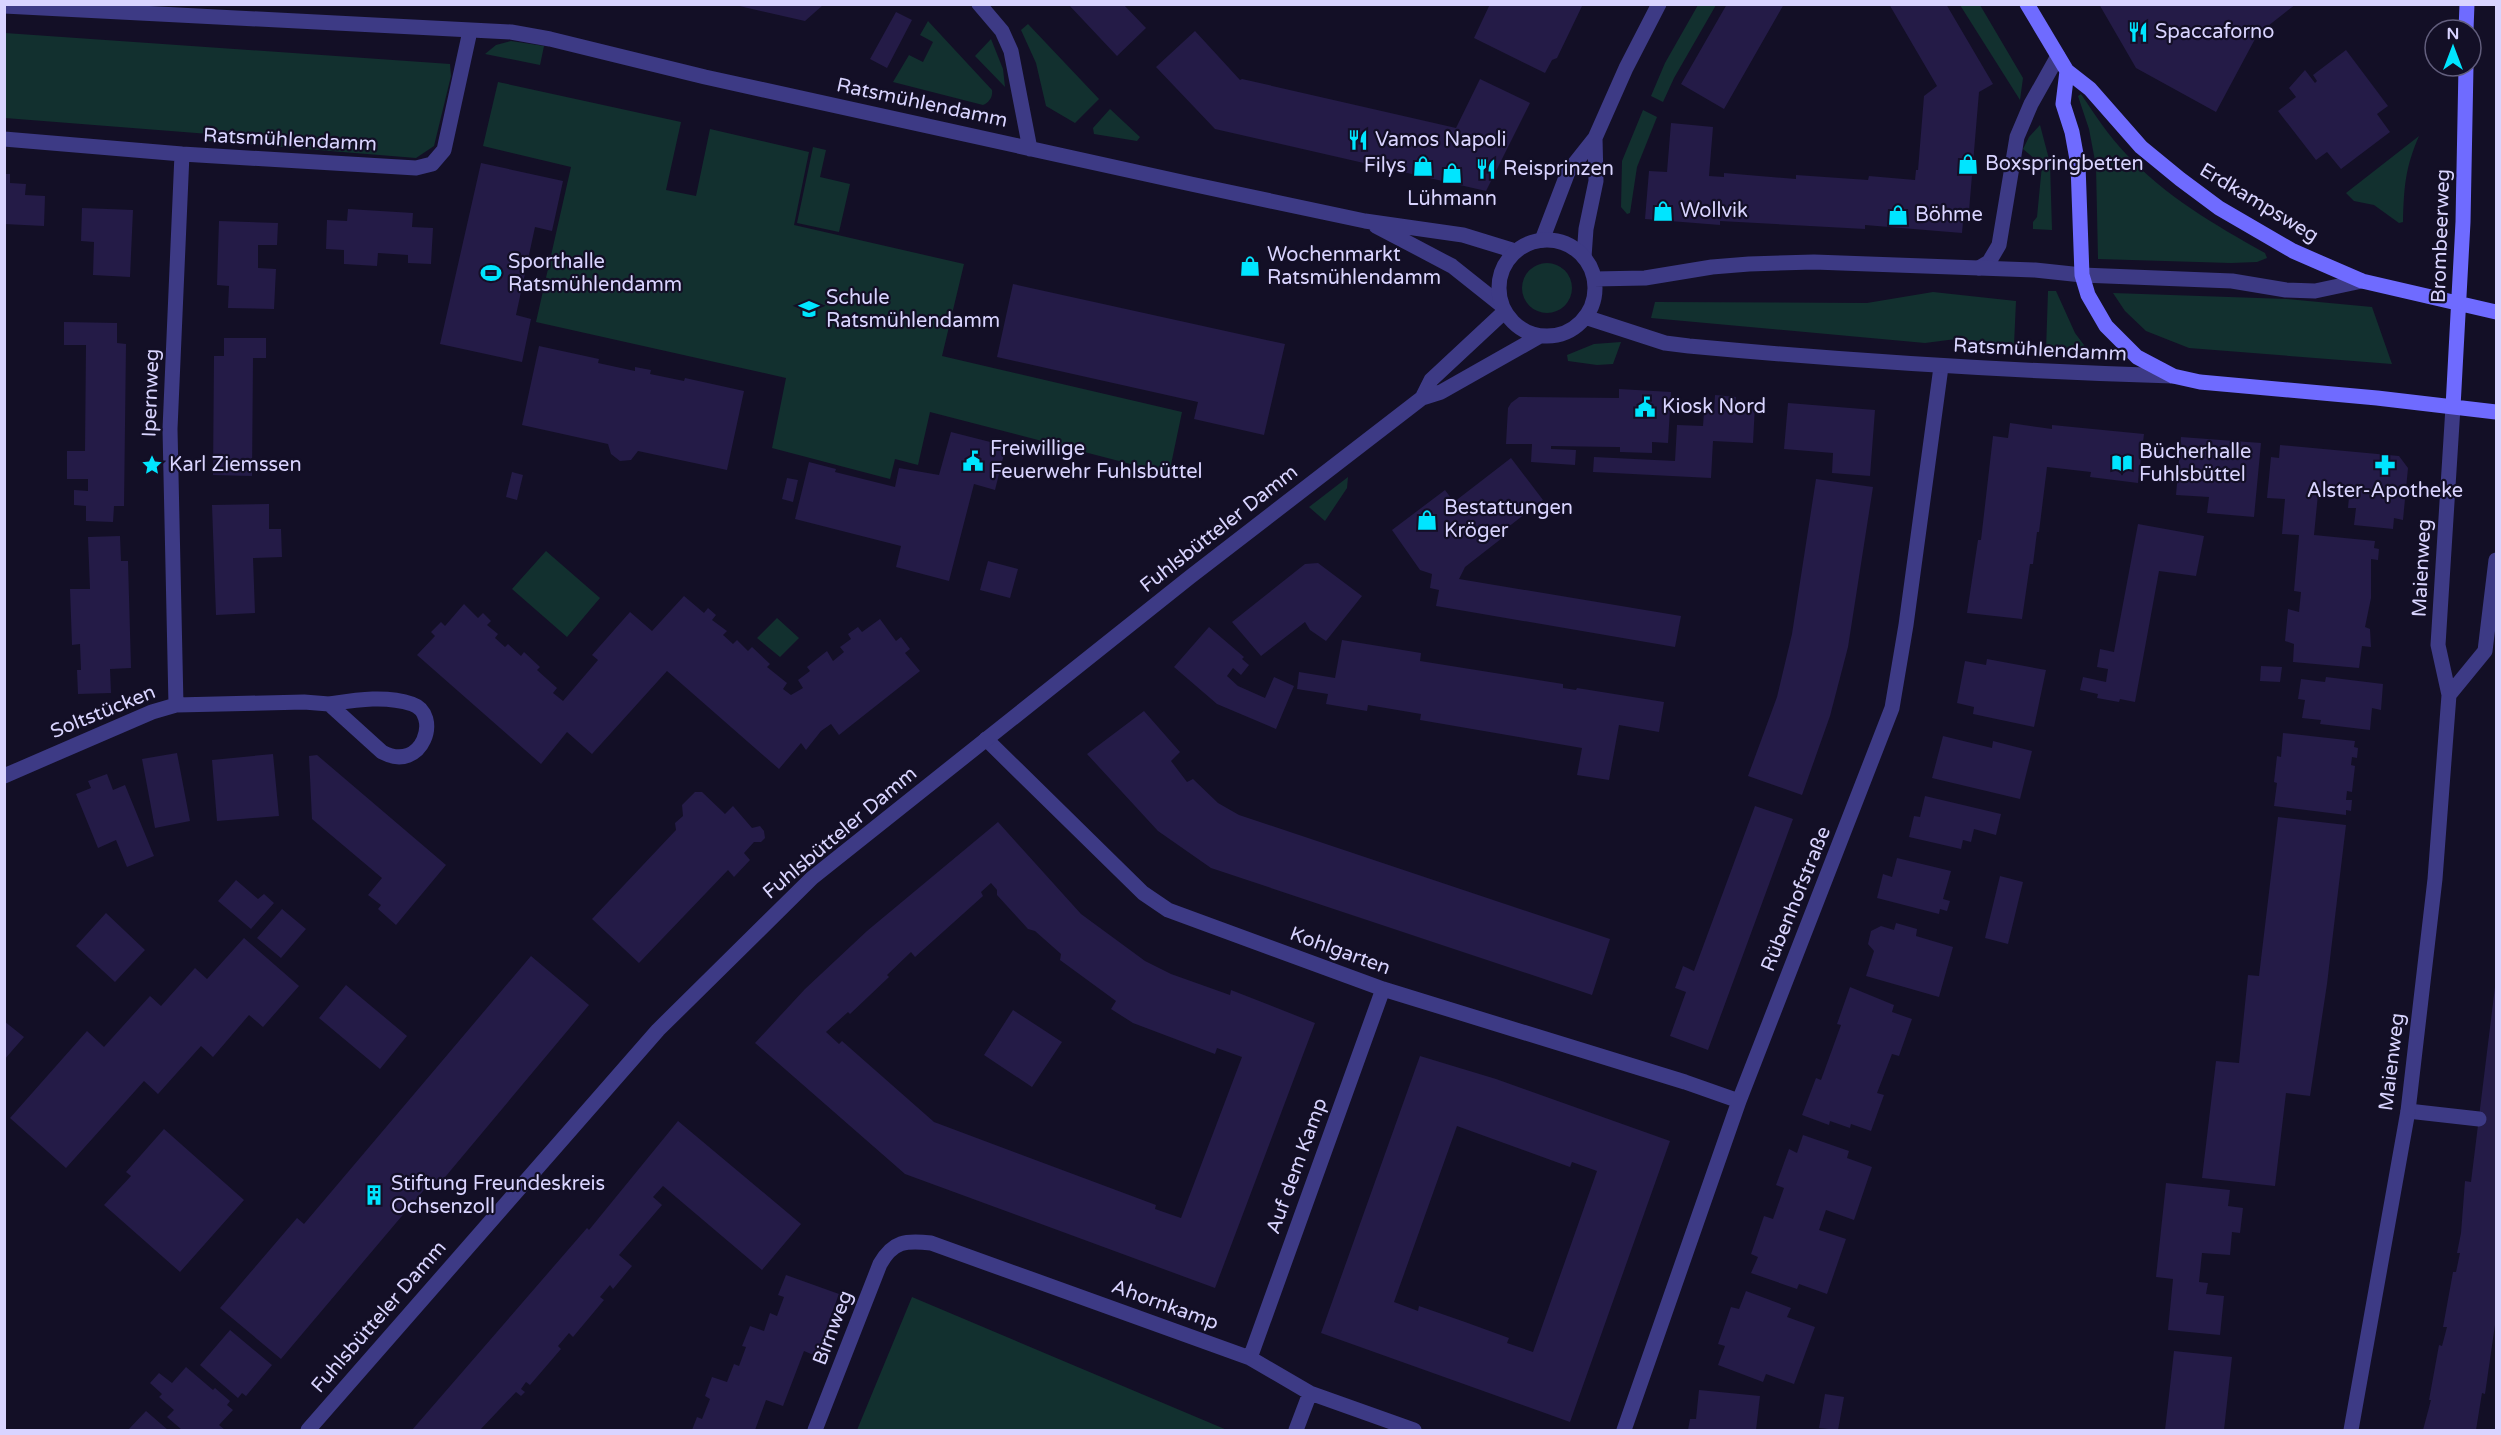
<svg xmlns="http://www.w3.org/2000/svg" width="2501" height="1435" viewBox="0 0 2501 1435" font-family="'Varela Round',sans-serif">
	<rect width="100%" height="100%" fill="#130f26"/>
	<path fill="#12302f" d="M1698 5H1716L1674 78 1663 102 1651 96 1665 63Z
		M1960 5H1980L2023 78 2020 100Z
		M928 21 992 90C993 96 990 102 983 105L893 82 909 55 923 62 933 42 920 35Z
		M1028 24 1099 99 1075 123 1046 106 1036 63 1021 30Z
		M5 33 450 64 451 76 434 146 416 158 209 141V134L5 118Z
		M991 39 1003 69 1005 87 975 56Z
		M511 41 544 46 540 65 485 54 496 45Z
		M498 82 681 122 666 190 696 196 710 129 809 152 794 225 964 264 942 356 1182 412 1169 474 930 412 918 465 895 459 890 479 772 448 786 378 536 322 571 167 483 146Z
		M2081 94C2095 115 2109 136 2126 154 2165 196 2215 225 2265 253L2267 258 2257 262 2231 263 2098 259 2096 166 2089 129 2078 96Z
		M1110 109 1140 137 1137 141 1094 134 1093 128Z
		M1643 110 1657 117 1637 167 1630 213 1627 214 1621 207 1622 161Z
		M2040 125 2050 163 2052 230 2033 229V222L2037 217 2042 165 2023 149 2029 137Z
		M2419 136C2405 168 2404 188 2403 222L2399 223 2374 205 2354 201 2346 193Z
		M813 147 826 150 820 177 850 184 839 232 797 223Z
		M1522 288a25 25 0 1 1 50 0a25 25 0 1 1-50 0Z
		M2048 291H2056L2075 333 2084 345 2083 349 2077 351H2046Z
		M1933 292 2016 301 2014 345 1956 339 1925 343 1651 318 1655 302 1867 303Z
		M2113 293 2287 299 2372 307 2392 364 2189 348 2146 331 2125 311Z
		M1621 342 1613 364 1597 365 1568 361 1567 355 1594 344Z
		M1348 477 1347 488 1325 521 1309 507Z
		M546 551 600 598 567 637 512 589Z
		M777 618 799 638 780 657 757 638Z
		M912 1297 1227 1430H857Z"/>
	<path fill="#241b47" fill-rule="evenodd" d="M1068 4H1123L1146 28 1117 56Z
		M1490 4H1583L1557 58 1552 60 1545 73 1474 38Z
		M1727 4H1784L1724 109 1681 84Z
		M1889 4H1946L1993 84 1979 92 1969 211H1964L1962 233 1865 225V229L1720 221V225L1645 219 1649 171 1667 172 1671 123 1713 127 1709 176 1724 177V173L1796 179V175L1868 180 1869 176 1915 180 1916 170H1918L1924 96 1937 86Z
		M2099 4H2296L2254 37 2255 39 2216 112 2136 68Z
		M735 5H823L805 21Z
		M896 12 912 20 887 68 870 59Z
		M1195 31 1240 80 1242 79 1456 128 1480 79 1530 103 1486 191 1215 129 1156 67Z
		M2346 50 2388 106 2377 114 2390 132 2341 169 2327 152 2316 160 2278 111 2296 97 2289 88 2305 70 2315 83 2317 81 2313 75Z
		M481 163 563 181 552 231 535 227 516 315 531 319 522 362 440 344Z
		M4 174H10V183L26 184 25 195 45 196 44 226 4 224Z
		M82 208 133 210 130 277 93 275 94 242 81 241Z
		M348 209 413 213 412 227 433 228 431 264 408 263V255L378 253 377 266 344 264V250L326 249 327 220 347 221Z
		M219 221 278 223 277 245H258V268L276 269 274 309 228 308 229 286 217 285Z
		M1013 284 1285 344 1264 435 1194 419 1198 402 997 357Z
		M64 322 117 323V343L126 344 124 506H114L113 522 86 521V506L74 505V490L88 491V479H67V451H85L86 345H64Z
		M224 338H266V358H253L252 476 213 475 214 356H224Z
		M539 346 599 359 598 363 635 371V367L651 370 650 374 684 381 685 378 744 391 727 470 638 451 631 460 620 461 611 454 608 444 522 425Z
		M1619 389 1671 392 1668 443 1652 442V453L1620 452V447H1616L1551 446V449L1576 450 1575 465 1531 462 1532 444H1506L1508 408 1511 403 1519 397 1619 398Z
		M1715 395 1736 397 1735 404 1755 405 1753 443 1713 441 1711 478 1593 472 1594 457 1675 461 1677 425 1703 426 1704 412H1714Z
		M1788 403 1875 410 1870 476 1832 473 1833 453 1784 449Z
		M2010 423 2052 429V425L2144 434 2138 483 2090 477 2091 472 2047 467 2039 532H2037L2033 564H2030L2022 619 1967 613 1978 540H1981L1993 436 2008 438Z
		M951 432 1006 446 995 490 974 484 949 581 896 567 901 546 795 519 809 462 836 469 835 472 895 487 899 468 939 475Z
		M2181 437 2261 443 2254 517 2207 513 2209 497 2176 495Z
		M2280 445 2399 456 2408 468 2403 520 2394 518 2393 529 2354 525 2356 508H2348L2349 497 2318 494 2314 535 2375 541 2374 548 2379 549 2378 560 2371 559V598L2365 627 2370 629 2371 647 2362 646 2359 668 2293 662 2294 644 2285 641 2288 609 2299 612 2301 592 2294 591 2299 535 2282 534 2285 499 2267 498 2271 457 2279 458Z
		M1511 458 1543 500 1503 531 1506 535 1465 567 1459 579 1681 616 1675 647 1436 606 1439 590 1430 588 1432 574 1420 570 1392 530 1445 490 1454 502Z
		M512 472 523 475 517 500 506 497Z
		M787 478 798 480 793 502 782 499Z
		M1816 479 1873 487 1848 647 1830 716 1802 795 1748 776 1777 697 1792 634Z
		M269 504V529H281L282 557 253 558 255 613 216 615 212 505Z
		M2138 524 2204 536 2196 576 2159 571 2135 702 2120 699 2119 702 2097 698 2098 694 2080 690 2083 677 2106 682 2108 669 2097 667 2100 649 2114 652Z
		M120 536 121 561H128L131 668 110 669 111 693 78 694 77 670H81L80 644 72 645 70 589H90L88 537Z
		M988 561 1018 569 1010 598 980 590Z
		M1318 563 1362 596 1326 641 1310 630 1305 622 1261 656 1232 622 1305 564Z
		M684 596 704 613 708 608 716 615 712 620 727 631 723 635 733 644 737 640 748 651 752 647 770 664 767 667 787 683 783 689 791 695 803 688 798 680 810 671 807 667 827 651 833 661 844 652 840 647 851 639 848 634 858 627 862 632 880 619 896 641 901 637 910 649 905 653 920 671 839 735 831 724 821 731 806 750 801 743 779 769 667 671 592 754 567 732 541 764 417 655 435 636 431 632 441 622 445 626 464 604 478 618 483 613 491 621 487 625 498 634 495 638 505 647 508 644 521 656 524 652 540 667 537 670 557 688 553 693 563 701 598 660 592 655 630 612 652 631Z
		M1209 627 1244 657 1242 659 1249 665 1241 675 1233 668 1227 676 1238 686 1265 698 1274 677 1294 686 1276 729 1217 704 1174 667Z
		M1342 640 1421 653 1420 661 1563 684V688L1576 690 1577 688 1664 702 1659 732 1619 725 1609 780 1577 775 1582 748 1420 720 1421 714 1368 705 1367 711 1326 704 1328 694 1297 689 1299 672 1335 678Z
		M1987 659 2046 670 2034 727 1973 714 1974 707 1957 703 1965 661 1986 665Z
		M2261 666 2282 667 2280 682 2260 681Z
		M2326 677 2383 684 2381 710 2372 708 2370 730 2320 724 2321 720 2302 718 2305 700 2298 699 2301 679 2325 682Z
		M1144 711 1180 752 1171 761 1187 782 1193 779 1218 803 1239 815 1610 939 1592 995 1211 868 1158 831 1087 754Z
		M2283 733 2355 741 2354 747 2358 748 2357 758 2352 757 2351 765 2355 766 2352 792 2347 791 2346 800H2352L2351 811 2346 810V815L2274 806 2277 783 2274 782 2277 756 2281 757Z
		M1943 736 1992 748 1993 741 2032 751 2020 799 1932 778Z
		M177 753 190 821 155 828 142 759Z
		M273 754 279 816 217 821 212 760Z
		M317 755 446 865 396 925 378 909 381 905 368 895 382 878 312 819 309 756Z
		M107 774 113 790 125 785 154 856 127 867 116 840 98 848 76 794 91 788 88 781Z
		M695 792H702L725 814 733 806 752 828 760 826 764 831 765 838 761 842H754L744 853 750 860 734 877 728 870 639 963 592 919 676 830 675 823 683 816 682 805Z
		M1925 796 2001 814 1996 835 1974 829 1971 842 1963 840 1961 849 1909 837 1914 816 1920 817Z
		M1755 806 1793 819 1708 1050 1670 1036 1686 992 1675 988 1683 966 1694 971Z
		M2278 817 2346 825 2327 984 2310 1096 2286 1093 2275 1186 2202 1178 2216 1061 2239 1063 2248 975 2259 976Z
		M998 822 1081 914 1145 961 1171 974 1230 995 1231 990 1315 1023 1215 1288 905 1174 755 1043 805 989 867 931ZM991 883 997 890V895L1028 929 1035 931 1061 954 1060 960 1116 1001 1111 1009 1133 1023 1215 1054 1217 1048 1242 1057 1181 1218 1155 1209 1156 1205 934 1122 842 1041 839 1044 826 1032 848 1012 850 1014 889 977 887 975 911 952 915 957 983 896 981 892Z
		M1897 858 1951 871 1943 899 1950 901 1947 911 1940 909 1939 914 1877 898 1883 874 1892 877Z
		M2000 876 2023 882 2008 944 1985 938Z
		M236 880 258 899 264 894 274 903 251 929 218 901Z
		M282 909 306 929 281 958 257 938Z
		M106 913 145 950 115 982 76 946Z
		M1896 923 1917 929 1916 936 1953 947 1939 997 1866 976 1874 951 1868 944 1871 931 1881 926 1894 930Z
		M244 938 299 986 263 1027 249 1015 213 1057 201 1046 158 1094 144 1081 66 1168 10 1118 87 1031 104 1047 150 996 161 1006 195 968 207 979Z
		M531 956 589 1005 446 1176 440 1183 434 1178 281 1359 220 1308 297 1218 304 1224Z
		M346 985 407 1036 380 1069 319 1018Z
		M1850 987 1894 1005 1892 1012 1912 1019 1899 1056 1892 1054 1877 1093 1884 1095 1871 1131 1851 1124 1850 1128 1830 1121 1829 1125 1802 1115 1816 1078 1821 1080 1841 1025 1837 1024Z
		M2495 987 2496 1318 2485 1394 2482 1393 2476 1430H2423L2431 1400H2429L2439 1345 2442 1346 2447 1327H2443L2453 1272H2456L2460 1253H2457L2461 1233 2465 1181 2471 1182Z
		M1013 1010 1062 1042 1032 1087 984 1055Z
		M4 1021 24 1037 4 1060Z
		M1420 1056 1496 1079 1670 1141 1570 1422 1321 1333ZM1457 1126 1570 1167 1572 1162 1597 1171 1533 1352 1507 1343 1509 1338 1465 1322 1419 1306 1418 1311 1394 1302Z
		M678 1121 801 1224 762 1270 663 1186 653 1197 662 1205 619 1255 632 1266 613 1289 610 1285 600 1297 604 1300 573 1337 569 1333 558 1346 561 1349 530 1385 526 1382 521 1389 525 1392 521 1396 516 1392 480 1430H412L587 1228 589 1230Z
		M164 1129 244 1200 180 1272 104 1205 131 1176 126 1172Z
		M1803 1135 1849 1151 1847 1158 1872 1167 1854 1220 1826 1210 1819 1230 1846 1239 1827 1294 1799 1284 1797 1289 1751 1273 1758 1257 1751 1254 1764 1216 1773 1219 1784 1188 1776 1185 1789 1149 1797 1153Z
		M2166 1183 2230 1190 2228 1206 2243 1208 2240 1233 2232 1232 2230 1255 2202 1253 2199 1282 2208 1283 2206 1294 2224 1296 2220 1335 2168 1330 2173 1279 2156 1277Z
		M786 1275 839 1294 816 1356 804 1351 783 1406 766 1400 755 1430H692L697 1417 702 1419 710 1399 705 1396 712 1377 727 1382 734 1364 739 1366 746 1347 742 1346 750 1326 764 1331 770 1313 777 1316 784 1297 778 1295Z
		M1746 1291 1791 1308 1787 1317 1815 1327 1794 1384 1766 1374 1763 1382 1718 1365 1725 1346 1718 1344 1731 1307 1739 1309Z
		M230 1330 272 1365 246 1396 242 1393 238 1398 200 1365Z
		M2174 1351 2232 1357 2224 1430H2165Z
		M186 1367 213 1390 215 1388 230 1401 227 1405 233 1410 219 1425 225 1430H182L167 1417 174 1410 159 1397 162 1394 150 1383 159 1373 172 1383Z
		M1699 1390 1760 1396 1756 1430H1688L1690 1419H1696Z
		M1825 1394 1844 1397 1838 1430 1819 1428Z
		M146 1411 168 1430H128Z"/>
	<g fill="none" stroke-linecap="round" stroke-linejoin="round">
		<path stroke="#3d3a85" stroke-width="15" d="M2408 1111 2479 1119"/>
		<path stroke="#3d3a85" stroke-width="15" d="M979 4 1002 31 1011 51 1030 149
			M4 6 511 32 550 39 705 77 1191 184 1365 221 1463 235 1515 251
			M4 139 182 154 416 168 432 164 444 150 470 31
			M1376 226 1452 266 1501 305
			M1542 240 1568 172 1595 138 1626 68 1659 4
			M1584 257 1586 229 1596 181 1595 138
			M1979 268 1989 262 1999 245 2017 137 2031 104 2058 56
			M176 705 170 429 182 154
			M986 739 1143 893 1168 910 1383 989 1685 1082 1739 1101
			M4 776 152 712 176 705 304 702 329 704 382 752C423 774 442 714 412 704 385 695 356 700 329 704
			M1250 1358 1383 989
			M815 1430 880 1264C893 1241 906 1240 931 1243L1250 1358 1310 1393 1414 1430
			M1296 1430 1310 1393
			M1624 1430 1739 1101 1892 708 1906 625 1941 367"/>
		<path stroke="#3d3a85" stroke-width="15" d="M1499 288a48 48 0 1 1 96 0a48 48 0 1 1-96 0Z
			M1594 279 1645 278 1712 267 1749 264 1814 262 2035 270 2082 275 2232 281 2286 290 2315 291 2362 281
			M1585 317 1665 343 1689 346C1850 361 2011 371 2173 376
			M1422 398 1431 380 1504 312
			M2449 695 2485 651 2496 560
			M308 1430 658 1030 812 878 1190 577 1422 398 1441 392 1540 336
			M2351 1430 2408 1111 2435 879 2449 695 2438 645 2453 407"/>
		<path stroke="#6f6bff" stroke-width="15" d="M2027 4 2067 71 2090 89 2141 147 2180 179 2219 208 2293 251 2362 281 2496 312
			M2466 30 2467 4
			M2067 71 2063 104 2072 132 2078 165 2082 275 2088 295 2106 326 2137 357 2173 376 2200 382 2377 398 2496 412
			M2453 407 2463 222 2466 66"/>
	</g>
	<defs>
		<g id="restaurant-bare" transform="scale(1.62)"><path d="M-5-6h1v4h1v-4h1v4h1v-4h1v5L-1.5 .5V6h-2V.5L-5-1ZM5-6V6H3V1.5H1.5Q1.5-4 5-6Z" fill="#00e5ff" stroke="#130f26" stroke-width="2.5" paint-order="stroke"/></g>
		<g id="shop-bare" transform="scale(1.62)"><path d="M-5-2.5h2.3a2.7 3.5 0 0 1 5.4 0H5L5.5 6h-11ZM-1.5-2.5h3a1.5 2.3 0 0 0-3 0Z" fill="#00e5ff" stroke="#130f26" stroke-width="2.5" paint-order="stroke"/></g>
		<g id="stadium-bare" transform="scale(1.62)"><path d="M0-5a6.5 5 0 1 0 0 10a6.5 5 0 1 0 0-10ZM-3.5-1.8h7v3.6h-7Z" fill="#00e5ff" stroke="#130f26" stroke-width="2.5" paint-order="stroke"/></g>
		<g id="school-bare" transform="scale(1.62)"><path d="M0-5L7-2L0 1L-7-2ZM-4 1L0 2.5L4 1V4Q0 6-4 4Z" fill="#00e5ff" stroke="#130f26" stroke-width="2.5" paint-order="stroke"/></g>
		<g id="civic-bare" transform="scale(1.62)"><path d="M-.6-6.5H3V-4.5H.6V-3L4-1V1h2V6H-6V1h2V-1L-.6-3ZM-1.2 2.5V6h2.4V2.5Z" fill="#00e5ff" stroke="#130f26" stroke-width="2.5" paint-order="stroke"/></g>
		<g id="library-bare" transform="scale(1.62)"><path d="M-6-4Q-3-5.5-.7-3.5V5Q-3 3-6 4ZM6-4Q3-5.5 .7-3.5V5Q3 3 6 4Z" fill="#00e5ff" stroke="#130f26" stroke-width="2.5" paint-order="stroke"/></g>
		<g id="sight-bare" transform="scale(1.62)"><path d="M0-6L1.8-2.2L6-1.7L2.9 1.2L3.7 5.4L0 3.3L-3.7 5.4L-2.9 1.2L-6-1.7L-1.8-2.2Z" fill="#00e5ff" stroke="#130f26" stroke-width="2.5" paint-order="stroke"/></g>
		<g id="pharmacy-bare" transform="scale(1.62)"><path d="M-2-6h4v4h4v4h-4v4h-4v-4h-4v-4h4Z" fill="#00e5ff" stroke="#130f26" stroke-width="2.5" paint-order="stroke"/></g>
		<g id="building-bare" transform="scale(1.62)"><path d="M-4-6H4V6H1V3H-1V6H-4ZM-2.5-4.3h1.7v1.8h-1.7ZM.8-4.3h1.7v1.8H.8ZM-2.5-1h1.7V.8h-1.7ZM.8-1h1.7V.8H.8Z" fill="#00e5ff" stroke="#130f26" stroke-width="2.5" paint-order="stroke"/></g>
	</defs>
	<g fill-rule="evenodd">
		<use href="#restaurant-bare" x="2138" y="32"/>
		<use href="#restaurant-bare" x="1358" y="140"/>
		<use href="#shop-bare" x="1968" y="164"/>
		<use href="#shop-bare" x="1423" y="166"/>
		<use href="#restaurant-bare" x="1486" y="169"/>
		<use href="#shop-bare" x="1452" y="173"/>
		<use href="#shop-bare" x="1663" y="211"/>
		<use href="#shop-bare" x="1898" y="215"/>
		<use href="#shop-bare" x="1250" y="266"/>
		<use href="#stadium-bare" x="491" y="273"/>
		<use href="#school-bare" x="809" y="309"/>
		<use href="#civic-bare" x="1645" y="407"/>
		<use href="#civic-bare" x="973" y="461"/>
		<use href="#library-bare" x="2122" y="463"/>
		<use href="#sight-bare" x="152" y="465"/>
		<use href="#pharmacy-bare" x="2385" y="465"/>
		<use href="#shop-bare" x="1427" y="520"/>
		<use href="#building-bare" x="374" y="1195"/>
	</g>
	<g text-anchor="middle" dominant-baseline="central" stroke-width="4.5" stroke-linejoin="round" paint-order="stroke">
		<g font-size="20" fill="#d9d4ff" stroke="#130f26" text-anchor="start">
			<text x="2155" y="32">Spaccaforno</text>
			<text x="1375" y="140">Vamos Napoli</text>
			<text x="1985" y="164">Boxspringbetten</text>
			<text x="1406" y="166" text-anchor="end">Filys</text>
			<text x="1503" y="169">Reisprinzen</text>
			<text x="1452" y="199" text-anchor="middle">Lühmann</text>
			<text x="1680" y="211">Wollvik</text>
			<text x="1915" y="215">Böhme</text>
			<text x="1267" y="255">Wochenmarkt<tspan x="1267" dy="23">Ratsmühlendamm</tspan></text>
			<text x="508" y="262">Sporthalle<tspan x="508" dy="23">Ratsmühlendamm</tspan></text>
			<text x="826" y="298">Schule<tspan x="826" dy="23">Ratsmühlendamm</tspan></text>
			<text x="1662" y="407">Kiosk Nord</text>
			<text x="990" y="449">Freiwillige<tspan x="990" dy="23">Feuerwehr Fuhlsbüttel</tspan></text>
			<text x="2139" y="452">Bücherhalle<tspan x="2139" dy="23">Fuhlsbüttel</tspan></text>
			<text x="169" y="465">Karl Ziemssen</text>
			<text x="2385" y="491" text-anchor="middle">Alster-Apotheke</text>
			<text x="1444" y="508">Bestattungen<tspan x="1444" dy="23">Kröger</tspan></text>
			<text x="391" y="1184">Stiftung Freundeskreis<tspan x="391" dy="23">Ochsenzoll</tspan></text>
		</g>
		<g font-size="20" fill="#d9d4ff" stroke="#130f26">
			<text transform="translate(922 103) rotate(12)">Ratsmühlendamm</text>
			<text transform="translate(290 140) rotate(3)">Ratsmühlendamm</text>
			<text transform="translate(2259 203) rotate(31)">Erdkampsweg</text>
			<text transform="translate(2441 236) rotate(-88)">Brombeerweg</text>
			<text transform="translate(2040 350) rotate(3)">Ratsmühlendamm</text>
			<text transform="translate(151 393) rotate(-88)">Ipernweg</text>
			<text transform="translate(1219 529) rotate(-38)">Fuhlsbütteler Damm</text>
			<text transform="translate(2422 568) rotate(-87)">Maienweg</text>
			<text transform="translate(103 712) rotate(-22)">Soltstücken</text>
			<text transform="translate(840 833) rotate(-40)">Fuhlsbütteler Damm</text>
			<text transform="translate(1796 899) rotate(-68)">Rübenhofstraße</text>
			<text transform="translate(1340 951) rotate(20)">Kohlgarten</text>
			<text transform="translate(2392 1062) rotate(-83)">Maienweg</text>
			<text transform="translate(1297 1166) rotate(-70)">Auf dem Kamp</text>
			<text transform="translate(1165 1305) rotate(20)">Ahornkamp</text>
			<text transform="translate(379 1317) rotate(-49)">Fuhlsbütteler Damm</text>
			<text transform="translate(833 1328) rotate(-69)">Birnweg</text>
		</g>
	</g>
	<rect width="2501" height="1435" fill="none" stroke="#d9d4ff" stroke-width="12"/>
	<g transform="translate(2453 48)"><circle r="28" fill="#130f26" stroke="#625e7d" stroke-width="1.5"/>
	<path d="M0-4.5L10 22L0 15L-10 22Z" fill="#00e5ff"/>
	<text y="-9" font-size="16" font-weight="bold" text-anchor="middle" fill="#d9d4ff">N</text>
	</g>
</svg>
